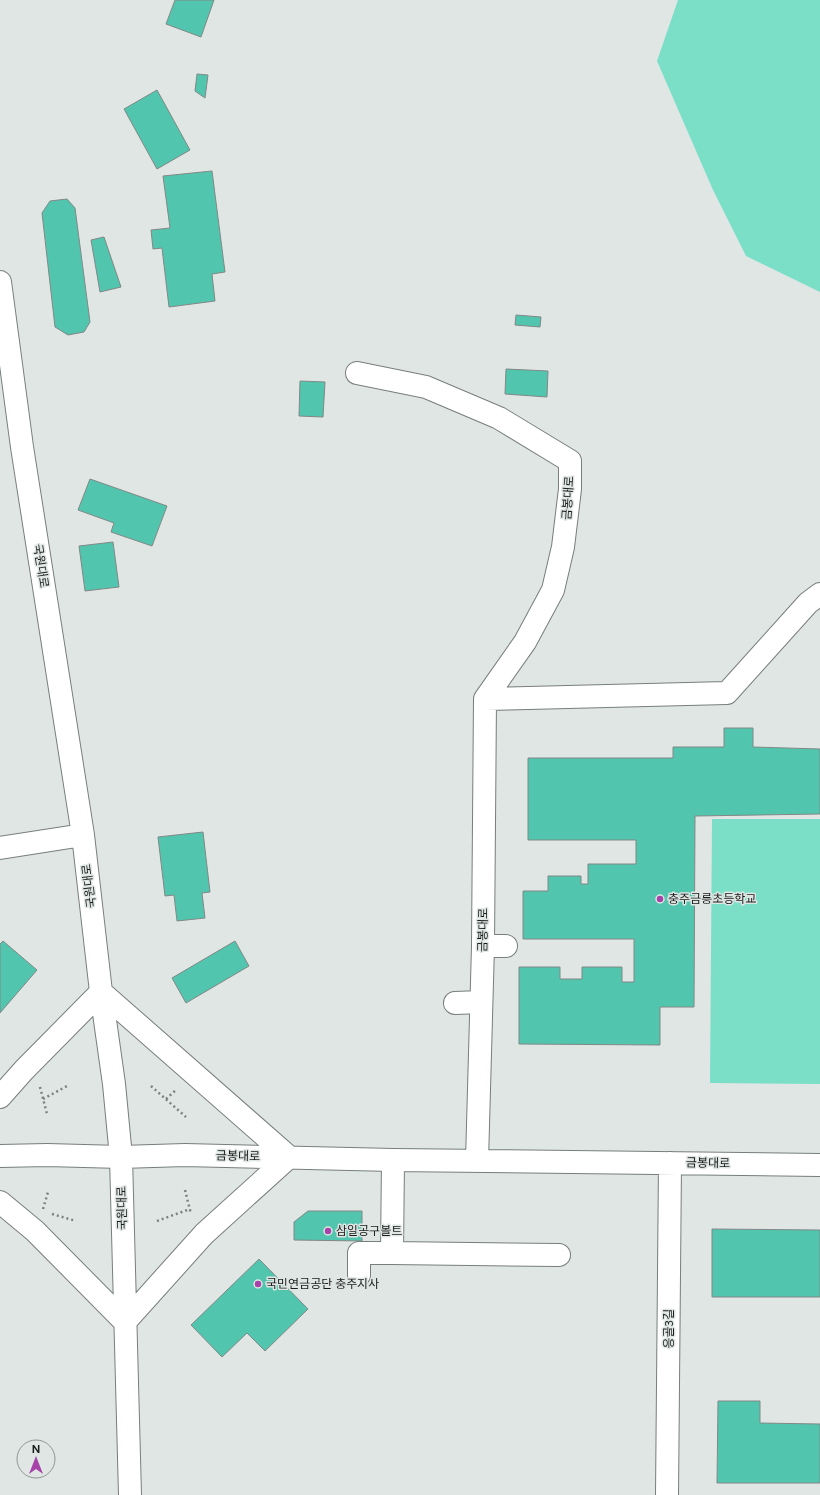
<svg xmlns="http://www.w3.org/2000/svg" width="820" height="1495" viewBox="0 0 820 1495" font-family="Figtree,'Noto Sans KR',sans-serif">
	<rect width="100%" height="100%" fill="#dfe6e4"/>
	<path fill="#7bdfc8" d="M678 0H820V292L746 256 713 190 657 61Z
		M712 819H820V1084L710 1083Z"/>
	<path fill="#51c5ad" stroke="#828886" d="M175 0H214L201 37 166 24Z
		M197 74 208 75 205 98 195 91Z
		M157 90 190 150 157 169 124 109Z
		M212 171 225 272 212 274 215 301 169 307 162 248 153 249 151 230 170 228 163 176Z
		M67 199 75 208 90 322 84 332 68 335 55 327 42 213 50 201Z
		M104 237 121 287 100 292 91 240Z
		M516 315 541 317 540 327 515 325Z
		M506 369 548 371 547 397 505 394Z
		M300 381 325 382 323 417 299 416Z
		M90 479 167 506 152 546 111 532 114 523 78 510Z
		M113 542 119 587 85 591 79 546Z
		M724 728H753V747L820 749V814L695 816 694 1007H660V1045L519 1044V967H560V979H582V967H622V982H634V939H523V891H548V876H581V884H588V864H636V840H528V758H673V747H724Z
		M203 832 210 892 202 893 205 918 177 921 174 895 165 896 158 837Z
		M3 941 37 970 0 1013V944Z
		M235 941 249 966 186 1003 172 978Z
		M308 1211H362V1241L294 1240V1222Z
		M712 1229 820 1230V1297H712Z
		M259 1259 308 1309 265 1351 247 1333 222 1357 191 1325Z
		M718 1401H760V1423L820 1424V1483H717Z"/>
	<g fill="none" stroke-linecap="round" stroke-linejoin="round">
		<g stroke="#777e7c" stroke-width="24">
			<path id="minor" d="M0 282 22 447 83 835 101 992 114 1084 121 1157 130 1495
				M357 373 426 387 499 418 570 461V489L563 547 553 590 525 642 485 699 483 946 477 1161
				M485 699 727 693 808 603 820 594
				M0 848 83 835
				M483 946H506
				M101 992 289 1157
				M455 1003 481 1002
				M0 1097 24 1070 101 992
				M0 1156 47 1155 121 1157 185 1155 393 1160 820 1165
				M393 1160 392 1253 559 1255
				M0 1202 35 1231 125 1322
				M359 1275V1253H392
				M125 1322 204 1234 289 1157
				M667 1495 670 1163"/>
		</g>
		<path stroke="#7d8180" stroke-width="2.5" stroke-dasharray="2 3" stroke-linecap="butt" d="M151 1086 186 1117
			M40 1087 47 1114
			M43 1099 69 1085
			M166 1099 177 1089
			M185 1190 191 1214
			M43 1209 48 1192
			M52 1214 76 1221
			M157 1221 190 1209"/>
		<use href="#minor" stroke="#fff" stroke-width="22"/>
	</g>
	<g fill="#a642a8" stroke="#dfe6e4" stroke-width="1.5">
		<circle cx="660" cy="899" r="4"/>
		<circle cx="328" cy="1231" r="4"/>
		<circle cx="258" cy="1284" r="4"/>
	</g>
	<g text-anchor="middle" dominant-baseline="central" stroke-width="3" stroke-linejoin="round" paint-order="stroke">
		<g font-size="12" fill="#191b1a" stroke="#dfe6e4">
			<text transform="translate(568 498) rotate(-86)">금봉대로</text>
			<text transform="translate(41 566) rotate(81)">국원대로</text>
			<text transform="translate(89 886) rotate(-97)">국원대로</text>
			<text transform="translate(483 930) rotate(-89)">금봉대로</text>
			<text transform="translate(238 1156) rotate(1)">금봉대로</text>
			<text transform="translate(708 1163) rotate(1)">금봉대로</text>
			<text transform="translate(122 1208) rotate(-91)">국원대로</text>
			<text transform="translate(669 1329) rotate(-90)">응골3길</text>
		</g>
		<g font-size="12" fill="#191b1a" stroke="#dfe6e4" text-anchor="start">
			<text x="668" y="899">충주금릉초등학교</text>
			<text x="336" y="1231">삼일공구볼트</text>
			<text x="266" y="1284">국민연금공단 충주지사</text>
		</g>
	</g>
	<g transform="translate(36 1459)"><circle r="19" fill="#dfe6e4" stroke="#909593"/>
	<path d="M0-3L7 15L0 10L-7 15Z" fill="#a642a8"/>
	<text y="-6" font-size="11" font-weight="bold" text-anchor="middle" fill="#191b1a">N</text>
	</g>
</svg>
